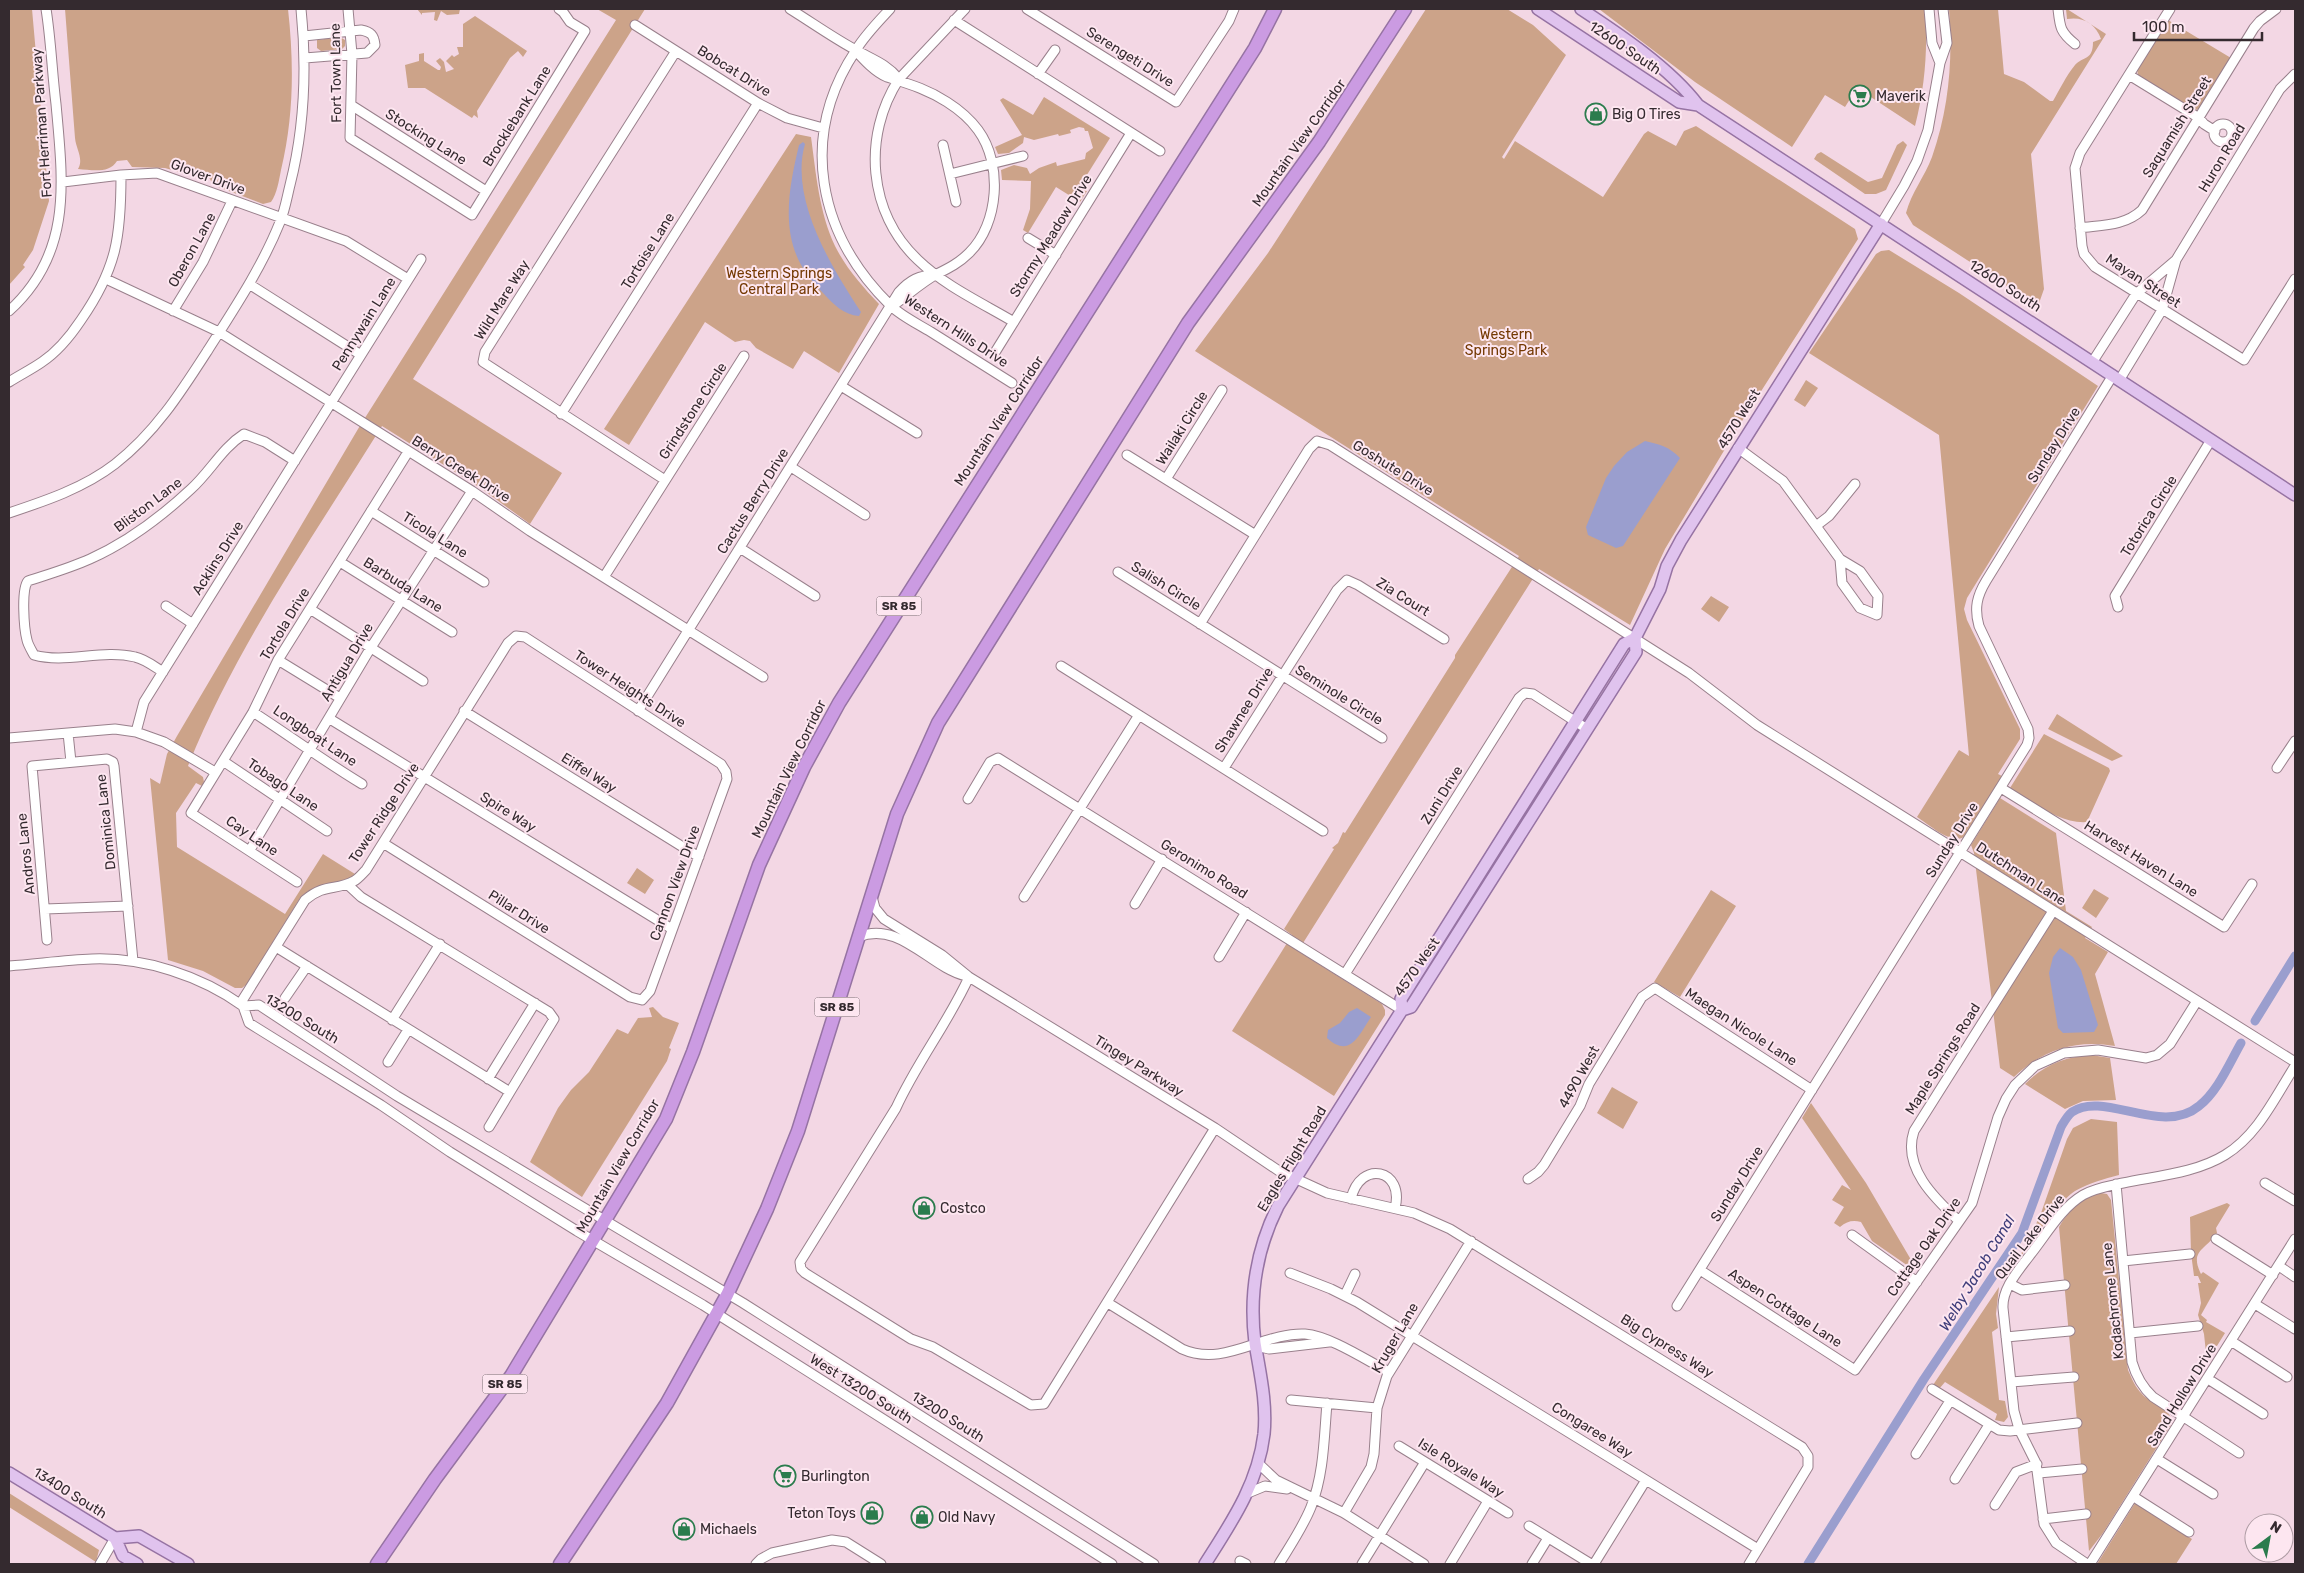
<svg xmlns="http://www.w3.org/2000/svg" width="2304" height="1573" viewBox="0 0 2304 1573" font-family="Rubik,sans-serif">
	<rect width="100%" height="100%" fill="#f3d7e4"/>
	<path fill="#cca389" d="M9 9H32L49 201 33 250 23 265 25 267 9 285Z
		M65 9H288C294 63 294 116 281 170 279 180 277 194 271 202L263 204 213 185 209 177 197 169 193 175H189L165 168 132 167 127 160 117 161C109 174 92 170 78 169 84 159 76 149 75 138Z
		M417 9H460L459 14 447 15 441 11 437 21 434 20 435 12 422 13V15Z
		M597 9H645L413 379 562 473 530 524 482 489 382 426C313 537 237 645 188 766L203 777 204 782 202 786 196 783 176 813 177 847 285 914 323 854 355 874C340 889 318 879 300 898L247 984 242 988H235L203 971 168 960 150 778 160 784 167 754 177 736 358 429 616 20Z
		M1426 9H1507L1533 25 1566 55 1502 157 1504 159 1515 141 1603 197 1644 134 1648 131 1676 146 1684 131 1696 126 1855 229 1858 239 1737 429 1665 549 1630 625 1539 569 1298 951 1382 1004 1385 1010V1015L1334 1096 1232 1031 1292 935 1284 929 1334 849 1332 848 1338 843 1343 832 1345 833 1455 658V655L1519 556 1195 351 1268 253Z
		M1599 9H1925C1928 49 1925 87 1915 126L1857 88 1845 107 1825 95 1792 147 1695 82Z
		M1949 9H1998L2004 74 2024 82 2050 101H2053C2060 89 2066 76 2075 65 2083 56 2093 61 2093 42L2101 39C2096 24 2083 16 2067 19L2066 9H2067L2106 34 2031 154 2044 289 2038 306 1913 225 1906 213C1911 193 1925 176 1932 157 1949 108 1953 60 1949 9Z
		M475 16 527 51 523 57 518 51 510 58 477 111 478 118 474 115 472 118 425 88H408L405 65 419 61V54L424 53V61L438 70H440L441 67 436 61 440 58 444 62 446 72 454 69 446 61 452 55 454 57 459 54 457 47H463V24Z
		M2168 20 2231 58 2200 108 2194 111 2138 75 2137 69Z
		M340 37 345 40V46L342 49 321 51 317 48V40Z
		M1044 97 1110 138 1080 186 1087 191 1080 202 1056 187 1028 233 1023 230 1030 209 1031 181 1002 180 1001 170 1014 165 1027 168 1030 174 1039 168 1056 162 1057 166 1085 159 1086 153 1093 148 1088 131H1085L1084 128 1079 127 1070 130 1071 133 1059 136 1058 134 1034 140 1024 137 1023 143 1009 153 998 154 995 147 1022 135 1000 100 1003 98 1033 115Z
		M796 134 811 137C816 173 819 212 835 246 846 268 862 286 879 304L839 373 804 351 793 369 756 348 750 341 744 340 735 342 705 322 629 445 604 429Z
		M1903 141 1907 145 1886 190 1876 194H1865L1814 159 1817 154 1821 152 1868 182 1882 178 1897 145Z
		M1889 250 1959 293 2098 386 1967 598 1964 609 1967 620 2020 729V739L1998 774 2002 776 1968 833C1956 850 1930 825 1917 817L1959 750 1969 756 1939 435 1809 353 1876 254 1881 251Z
		M1806 380 1818 388 1805 407 1794 400Z
		M1711 596 1729 607 1719 622 1701 609Z
		M2057 714 2123 756 2112 761 2048 729Z
		M2044 734 2109 768 2110 771 2087 822C2059 824 2033 802 2010 788Z
		M2000 798 2056 833 2066 911 2092 927 2085 938 2108 952 2095 974 2115 1046C2075 1039 2043 1050 2014 1077L2000 1068 1974 853 1971 845Z
		M637 868 654 880 645 894 627 883Z
		M2094 889 2109 898 2096 918 2082 908Z
		M1711 890 1736 906 1680 997 1654 982Z
		M653 1007 663 1017 679 1023 669 1048 671 1049 667 1061 582 1197 530 1162 558 1108 571 1090 589 1072 617 1029 628 1034 638 1018 652 1017 649 1008Z
		M2091 1055 2110 1058 2116 1100 2083 1101 2065 1109 2025 1084C2044 1065 2064 1057 2091 1055Z
		M1612 1087 1638 1102 1623 1129 1597 1113Z
		M1811 1103 1866 1183 1917 1270 1911 1268 1872 1241 1861 1222C1853 1220 1847 1221 1840 1227L1834 1223 1844 1207 1832 1200 1842 1185 1851 1190 1802 1118Z
		M2091 1119 2117 1122 2119 1175C2104 1179 2089 1183 2075 1191 2057 1203 2032 1242 2018 1260L2040 1216 2067 1139 2073 1128Z
		M2101 1193 2107 1194 2111 1200 2128 1370C2132 1379 2135 1387 2142 1394 2150 1403 2173 1410 2172 1423L2103 1533 2089 1551 2059 1227C2068 1211 2082 1197 2101 1193Z
		M2227 1203 2230 1205 2216 1228 2217 1233C2206 1250 2189 1250 2201 1274L2203 1272 2219 1283 2201 1315 2207 1320 2206 1322 2225 1333 2207 1362 2204 1334 2198 1315 2201 1303 2198 1283H2201L2198 1276H2194L2191 1253 2190 1217Z
		M1999 1287 1996 1314 1998 1328 1992 1332 1999 1400 2005 1401 2008 1417 2004 1422 1995 1420 1997 1414 1945 1382 1939 1389 1933 1385Z
		M9 1493 99 1550 96 1562 9 1507Z
		M2135 1503 2192 1539 2176 1564H2097Z"/>
	<path fill="#9a9ece" d="M803 142 805 144C789 199 832 268 861 312L859 316C844 315 833 304 824 294 818 288 812 281 807 274 779 236 789 187 799 145Z
		M1645 441C1659 444 1670 447 1680 458L1623 546 1616 548 1588 535 1586 527 1606 478 1614 466 1627 452Z
		M2060 948 2073 957 2081 970 2098 1025 2094 1032 2063 1033 2058 1028 2049 973 2053 957Z
		M1357 1008 1371 1017C1359 1035 1350 1059 1327 1038L1328 1030 1340 1023 1349 1012Z"/>
	<g fill="none" stroke-linecap="round" stroke-linejoin="round">
		<path stroke="#9a9ece" stroke-width="9" d="M2255 1021 2295 956
			M1808 1564 1924 1379 2022 1233 2061 1127C2064 1122 2067 1116 2072 1112 2104 1090 2162 1137 2199 1106 2218 1091 2229 1064 2241 1043"/>
		<g stroke="#99808c" stroke-width="11">
			<path id="minor" d="M348 9 352 54 350 138 472 215 585 31 570 22 563 12 559 9
				M790 9C811 22 832 37 854 49 871 59 886 63 899 79
				M890 9C878 22 865 35 856 50 798 137 818 234 890 305 901 316 918 324 931 332 958 349 985 366 1012 383
				M965 9 899 79C862 136 868 213 918 260 945 286 982 303 1014 322
				M1027 9 1176 102 1229 21 1234 9
				M1929 9 1932 43 1940 63
				M2058 9C2060 27 2060 32 2075 44
				M2170 9 2080 153 2075 168 2082 246 2084 254 2095 267 2244 360 2295 279
				M954 20 1160 151
				M635 25 758 103 787 118 823 128
				M304 36 361 30C371 32 374 35 375 45L367 53 305 58
				M855 50C864 60 875 72 887 77 909 84 927 89 947 102 958 109 970 119 978 130 1003 164 999 224 969 253 959 263 949 268 937 274 922 282 908 295 894 305
				M1038 74 1055 50
				M2129 75 2199 118 2204 124 2215 131
				M351 105 486 191
				M2214 133a9 9 0 1 1 18 0a9 9 0 1 1-18 0Z
				M943 145 956 202
				M950 174 1023 156
				M63 182 121 175 157 173 346 241 408 279
				M1881 224 1904 186 1917 161 1928 130 1940 63 1947 43 1943 9
				M2080 228C2102 225 2125 226 2142 210L2254 28 2260 21 2276 9
				M1028 238 1056 255
				M106 279 219 332 472 491 530 531 763 677
				M249 284 361 355
				M9 311C73 253 63 182 56 104 52 72 51 40 46 9
				M173 311 203 262 232 201
				M994 354 1131 133
				M2093 361 2136 294 2176 260
				M2120 379 2162 310 2176 260 2280 89 2295 74
				M9 382C20 375 32 369 42 362 57 352 71 335 81 320 117 268 121 236 121 175
				M841 386 917 433
				M561 414 758 103
				M1738 448 1783 481 1840 559 1860 571 1878 596 1877 615 1860 608 1842 583 1840 559
				M1127 455 1254 534
				M791 467 865 515
				M1166 479 1222 390
				M665 480 483 362 485 352 676 51
				M371 511 484 582
				M9 513C45 501 84 488 115 464 155 433 181 392 208 350 234 309 262 267 280 222 285 210 287 197 290 185 305 126 307 69 301 9
				M1816 526 1829 516 1855 484
				M740 548 815 596
				M340 562 452 632
				M1118 572 1382 738
				M604 577 744 356
				M166 606 193 624
				M2118 607 2115 596 2211 440
				M310 609 423 681
				M1200 624 1309 449 1317 441 1330 445 1689 673 1757 725 2295 1062
				M278 660 340 698
				M1061 666 1323 831
				M163 672C155 667 145 659 135 657 101 649 66 664 34 655 32 651 28 645 27 640 24 629 21 589 28 581 49 574 70 568 90 559 128 542 161 517 191 489 210 472 222 448 244 434L265 442 295 461
				M464 711 699 857
				M638 711 899 292C910 280 919 275 936 275
				M253 712C290 736 324 761 362 784
				M330 719 672 929
				M136 732 144 702 421 259
				M68 733 71 762
				M9 738 115 729 136 732 164 742 215 772
				M223 761 327 831
				M1224 768 1337 590 1347 580 1358 585 1444 639
				M2277 768 2295 741
				M2001 788 2224 927 2252 884
				M968 799 990 762 998 758 1402 1010
				M250 850 370 649 472 491
				M297 882 191 813 253 712 278 660 408 452
				M872 897 875 908 884 919 942 955 969 977 1215 1128 1279 1171 1327 1193 1414 1213 1450 1229 1802 1447 1808 1456V1467L1749 1564
				M1024 897 1139 715
				M1135 904 1162 859
				M45 909 128 906
				M858 937C900 920 929 967 966 976
				M47 940 32 766 107 759 113 762 114 766 133 961
				M276 947 510 1092 554 1019 549 1012 361 897 347 884
				M1219 957 1246 912
				M9 966C37 964 65 960 92 959 144 957 201 976 243 1006
				M1345 974 1519 698 1525 693 1533 694 1587 729
				M969 977C948 1023 917 1062 896 1108L800 1262 801 1269 805 1273 911 1339 933 1347 1031 1405 1044 1404 1215 1128
				M285 998 307 966
				M240 1004 305 900C325 883 336 891 354 881 358 879 362 874 366 870L508 643 516 636 525 637 721 764 726 772 727 779 650 991 642 1000 630 997 383 843
				M243 1006 259 1005 397 1096 743 1303 1154 1564
				M243 1006 249 1023 381 1105 450 1152 577 1231 703 1305 1112 1564
				M392 1020 440 944
				M388 1062 408 1030
				M488 1079 535 1003
				M489 1127 510 1092
				M1528 1179 1538 1172 1544 1165 1580 1106 1589 1084 1642 997 1655 988 1812 1090
				M2265 1183 2295 1201
				M2116 1184 2132 1362C2136 1376 2142 1387 2153 1397L2239 1453
				M1351 1199C1360 1159 1405 1169 1395 1208
				M1959 1221C1934 1198 1902 1167 1914 1131L2053 911
				M1852 1235 1917 1282
				M2216 1239 2273 1275
				M2123 1261 2190 1254
				M2279 1266 2295 1277
				M1700 1270 1855 1370 1972 1203 1998 1117 2006 1099 2015 1085 2035 1066 2064 1053 2098 1050 2146 1058 2157 1055 2170 1044 2197 1001
				M1290 1273 1331 1289 1357 1302 1758 1549
				M2010 1284 2022 1290 2065 1285
				M1345 1295 1355 1274
				M1108 1303 1182 1349C1224 1368 1263 1332 1305 1334 1330 1336 1366 1360 1389 1372
				M2255 1304 2295 1329
				M1677 1306 2027 745 2029 738 2028 729 1979 626C1974 608 1977 596 1986 581L2113 375
				M2130 1333 2198 1326
				M2006 1337 2070 1331
				M2231 1341 2287 1377
				M1256 1346 1269 1349 1329 1342
				M2208 1379 2263 1414
				M2011 1382 2074 1377
				M1932 1389 1999 1430 2010 1431 2077 1423
				M1291 1400 1377 1408
				M1399 1446 1508 1513
				M1916 1454 1950 1401
				M2157 1459 2213 1494
				M1258 1463 1276 1480 1344 1513 1424 1564
				M2039 1473 2082 1469
				M1955 1479 1989 1425
				M1248 1493 1265 1486 1287 1489
				M2134 1497 2189 1532
				M1995 1505 2016 1472 2037 1464
				M1344 1513 1371 1467 1374 1454 1377 1408 1387 1376 1471 1241
				M2043 1519 2086 1514
				M1529 1526 1591 1564
				M1240 1561 1246 1564
				M100 1564 115 1538
				M756 1564 761 1559 772 1553 832 1540 846 1542 881 1564
				M1279 1564C1290 1546 1303 1527 1311 1507 1324 1474 1324 1438 1327 1403
				M1362 1564 1425 1462
				M1450 1564 1488 1501
				M1532 1564 1548 1538
				M1594 1564 1646 1480
				M2087 1564 2056 1543 2044 1524 2036 1463 2019 1429 2014 1411 2003 1308C2002 1288 2019 1270 2030 1255 2046 1235 2061 1208 2083 1195 2095 1188 2109 1186 2123 1183 2156 1176 2196 1173 2225 1155 2258 1135 2275 1097 2295 1066
				M2090 1564 2295 1239"/>
		</g>
		<g stroke="#9673a3" stroke-width="14">
			<path id="major" d="M1538 9 1679 102 1698 105
				M1581 9C1619 34 1670 68 1698 105L2295 495
				M1402 1010 1411 1007 1636 652 1635 638 1660 589 1667 566 1681 540 1881 224
				M1402 1010 1401 999 1624 644 1635 638
				M9 1473 115 1538 123 1556 137 1564
				M115 1538 139 1536 188 1564
				M1205 1564C1231 1523 1258 1484 1264 1434 1267 1402 1260 1374 1255 1343 1249 1295 1256 1250 1278 1206L1402 1010"/>
		</g>
		<g stroke="#9673a3" stroke-width="15">
			<path id="highway" d="M377 1564 435 1479 511 1376 666 1119 693 1052 759 865 804 767 839 703 1255 48 1275 9
				M560 1564 667 1403 727 1295 767 1209 798 1131 897 814 938 723 1188 323 1319 142 1405 9"/>
		</g>
		<use href="#minor" stroke="#fff" stroke-width="9"/>
		<use href="#major" stroke="#e0c3ee" stroke-width="11"/>
		<use href="#highway" stroke="#cb9be2" stroke-width="12"/>
	</g>
	<defs>
		<g id="supermarket-ring" transform="scale(1.125)"><circle r="9.5" fill="#fde6f0" stroke="#2b7c4d" stroke-width="1.5"/><path d="M-6-5.5h2.5l.6 2H6L4.5 2H-2.5L-4.4-4H-6ZM-1.5 3.2a1.3 1.3 0 1 0 .1 0ZM3 3.2a1.3 1.3 0 1 0 .1 0Z" fill="#2b7c4d"/></g>
		<g id="shop-ring" transform="scale(1.125)"><circle r="9.5" fill="#fde6f0" stroke="#2b7c4d" stroke-width="1.5"/><path d="M-5-2.5h2.3a2.7 3.5 0 0 1 5.4 0H5L5.5 6h-11ZM-1.5-2.5h3a1.5 2.3 0 0 0-3 0Z" fill="#2b7c4d"/></g>
	</defs>
	<g fill-rule="evenodd">
		<use href="#supermarket-ring" x="1860" y="96"/>
		<use href="#shop-ring" x="1596" y="114"/>
		<use href="#shop-ring" x="924" y="1208"/>
		<use href="#supermarket-ring" x="785" y="1476"/>
		<use href="#shop-ring" x="872" y="1513"/>
		<use href="#shop-ring" x="922" y="1517"/>
		<use href="#shop-ring" x="684" y="1529"/>
	</g>
	<g text-anchor="middle" dominant-baseline="central" stroke-width="4" stroke-linejoin="round" paint-order="stroke">
		<g fill="#fde6f0" stroke="#706269" stroke-width="1">
			<rect x="876.5" y="596.5" width="45" height="19" rx="4"/>
			<rect x="814.5" y="997.5" width="45" height="19" rx="4"/>
			<rect x="482.5" y="1374.5" width="45" height="19" rx="4"/>
		</g>
		<g font-size="12" font-weight="bold" fill="#342a2f">
			<text x="899" y="606">SR 85</text>
			<text x="837" y="1007">SR 85</text>
			<text x="505" y="1384">SR 85</text>
		</g>
		<g font-size="14" fill="#342a2f" stroke="#fde6f0">
			<text transform="translate(1625 48) rotate(34)">12600 South</text>
			<text transform="translate(1130 57) rotate(32)">Serengeti Drive</text>
			<text transform="translate(734 71) rotate(32)">Bobcat Drive</text>
			<text transform="translate(336 73) rotate(-91)">Fort Town Lane</text>
			<text transform="translate(517 116) rotate(-58)">Brocklebank Lane</text>
			<text transform="translate(42 123) rotate(-94)">Fort Herriman Parkway</text>
			<text transform="translate(2177 127) rotate(-58)">Saquamish Street</text>
			<text transform="translate(426 137) rotate(32)">Stocking Lane</text>
			<text transform="translate(1299 143) rotate(-55)">Mountain View Corridor</text>
			<text transform="translate(2222 158) rotate(-59)">Huron Road</text>
			<text transform="translate(208 177) rotate(20)">Glover Drive</text>
			<text transform="translate(1051 236) rotate(-58)">Stormy Meadow Drive</text>
			<text transform="translate(192 250) rotate(-61)">Oberon Lane</text>
			<text transform="translate(648 251) rotate(-58)">Tortoise Lane</text>
			<text transform="translate(2143 281) rotate(33)">Mayan Street</text>
			<text transform="translate(2005 286) rotate(33)">12600 South</text>
			<text transform="translate(502 300) rotate(-58)">Wild Mare Way</text>
			<text transform="translate(364 324) rotate(-58)">Pennywain Lane</text>
			<text transform="translate(956 331) rotate(33)">Western Hills Drive</text>
			<text transform="translate(693 411) rotate(-57)">Grindstone Circle</text>
			<text transform="translate(1739 419) rotate(-58)">4570 West</text>
			<text transform="translate(999 421) rotate(-57)">Mountain View Corridor</text>
			<text transform="translate(1182 428) rotate(-58)">Wailaki Circle</text>
			<text transform="translate(2054 445) rotate(-58)">Sunday Drive</text>
			<text transform="translate(1393 468) rotate(32)">Goshute Drive</text>
			<text transform="translate(461 469) rotate(32)">Berry Creek Drive</text>
			<text transform="translate(753 501) rotate(-58)">Cactus Berry Drive</text>
			<text transform="translate(148 505) rotate(-37)">Bliston Lane</text>
			<text transform="translate(2149 516) rotate(-58)">Totorica Circle</text>
			<text transform="translate(435 535) rotate(32)">Ticola Lane</text>
			<text transform="translate(218 558) rotate(-58)">Acklins Drive</text>
			<text transform="translate(403 585) rotate(32)">Barbuda Lane</text>
			<text transform="translate(1166 586) rotate(32)">Salish Circle</text>
			<text transform="translate(1403 597) rotate(32)">Zia Court</text>
			<text transform="translate(285 624) rotate(-59)">Tortola Drive</text>
			<text transform="translate(347 662) rotate(-59)">Antigua Drive</text>
			<text transform="translate(630 689) rotate(33)">Tower Heights Drive</text>
			<text transform="translate(1339 695) rotate(32)">Seminole Circle</text>
			<text transform="translate(1244 710) rotate(-58)">Shawnee Drive</text>
			<text transform="translate(315 736) rotate(34)">Longboat Lane</text>
			<text transform="translate(789 769) rotate(-64)">Mountain View Corridor</text>
			<text transform="translate(589 773) rotate(32)">Eiffel Way</text>
			<text transform="translate(283 785) rotate(34)">Tobago Lane</text>
			<text transform="translate(1442 795) rotate(-58)">Zuni Drive</text>
			<text transform="translate(508 812) rotate(32)">Spire Way</text>
			<text transform="translate(384 813) rotate(-57)">Tower Ridge Drive</text>
			<text transform="translate(106 822) rotate(-96)">Dominica Lane</text>
			<text transform="translate(252 836) rotate(34)">Cay Lane</text>
			<text transform="translate(1952 840) rotate(-58)">Sunday Drive</text>
			<text transform="translate(26 854) rotate(-96)">Andros Lane</text>
			<text transform="translate(2141 859) rotate(32)">Harvest Haven Lane</text>
			<text transform="translate(1204 869) rotate(32)">Geronimo Road</text>
			<text transform="translate(2021 874) rotate(33)">Dutchman Lane</text>
			<text transform="translate(675 883) rotate(-70)">Cannon View Drive</text>
			<text transform="translate(519 912) rotate(32)">Pillar Drive</text>
			<text transform="translate(1417 967) rotate(-55)">4570 West</text>
			<text transform="translate(302 1019) rotate(31)">13200 South</text>
			<text transform="translate(1741 1027) rotate(33)">Maegan Nicole Lane</text>
			<text transform="translate(1943 1059) rotate(-58)">Maple Springs Road</text>
			<text transform="translate(1139 1066) rotate(32)">Tingey Parkway</text>
			<text transform="translate(1579 1077) rotate(-61)">4490 West</text>
			<text transform="translate(1292 1159) rotate(-59)">Eagles Flight Road</text>
			<text transform="translate(618 1166) rotate(-60)">Mountain View Corridor</text>
			<text transform="translate(1737 1184) rotate(-58)">Sunday Drive</text>
			<text transform="translate(2030 1237) rotate(-52)">Quail Lake Drive</text>
			<text transform="translate(1924 1247) rotate(-55)">Cottage Oak Drive</text>
			<text transform="translate(2113 1301) rotate(-96)">Kodachrome Lane</text>
			<text transform="translate(1785 1308) rotate(33)">Aspen Cottage Lane</text>
			<text transform="translate(1395 1338) rotate(-60)">Kruger Lane</text>
			<text transform="translate(1667 1346) rotate(32)">Big Cypress Way</text>
			<text transform="translate(861 1389) rotate(32)">West 13200 South</text>
			<text transform="translate(2182 1395) rotate(-58)">Sand Hollow Drive</text>
			<text transform="translate(948 1417) rotate(32)">13200 South</text>
			<text transform="translate(1592 1430) rotate(32)">Congaree Way</text>
			<text transform="translate(1461 1468) rotate(32)">Isle Royale Way</text>
			<text transform="translate(70 1493) rotate(32)">13400 South</text>
		</g>
		<g font-size="14" fill="#342a2f" stroke="#fde6f0" text-anchor="start">
			<text x="1876" y="96">Maverik</text>
			<text x="1612" y="114">Big O Tires</text>
			<text x="940" y="1208">Costco</text>
			<text x="801" y="1476">Burlington</text>
			<text x="856" y="1513" text-anchor="end">Teton Toys</text>
			<text x="938" y="1517">Old Navy</text>
			<text x="700" y="1529">Michaels</text>
		</g>
		<g font-size="14" fill="#743903" stroke="#fde6f0">
			<text x="779" y="273">Western Springs<tspan x="779" dy="16">Central Park</tspan></text>
			<text x="1506" y="334">Western<tspan x="1506" dy="16">Springs Park</tspan></text>
		</g>
		<g font-size="15" font-style="italic" fill="#3e3d7a" stroke="#fde6f0">
			<text transform="translate(1977 1273) rotate(-59)">Welby Jacob Canal</text>
		</g>
	</g>
	<rect width="2304" height="1573" fill="none" stroke="#342a2f" stroke-width="20"/>
	<g transform="translate(2269 1538) rotate(32)"><circle r="24" fill="#fde6f0" stroke="#ad9ba3"/>
	<path d="M0-4L9 19L0 12L-9 19Z" fill="#2b7c4d"/>
	<text y="-8" font-size="14" font-weight="bold" text-anchor="middle" fill="#342a2f">N</text>
	</g>
	<path d="M2134 32v8h128v-8" fill="none" stroke="#342a2f" stroke-width="2.5"/>
	<text x="2142" y="32" font-size="15" fill="#342a2f" stroke="#fde6f0" stroke-width="4" paint-order="stroke">100 m</text>
</svg>
